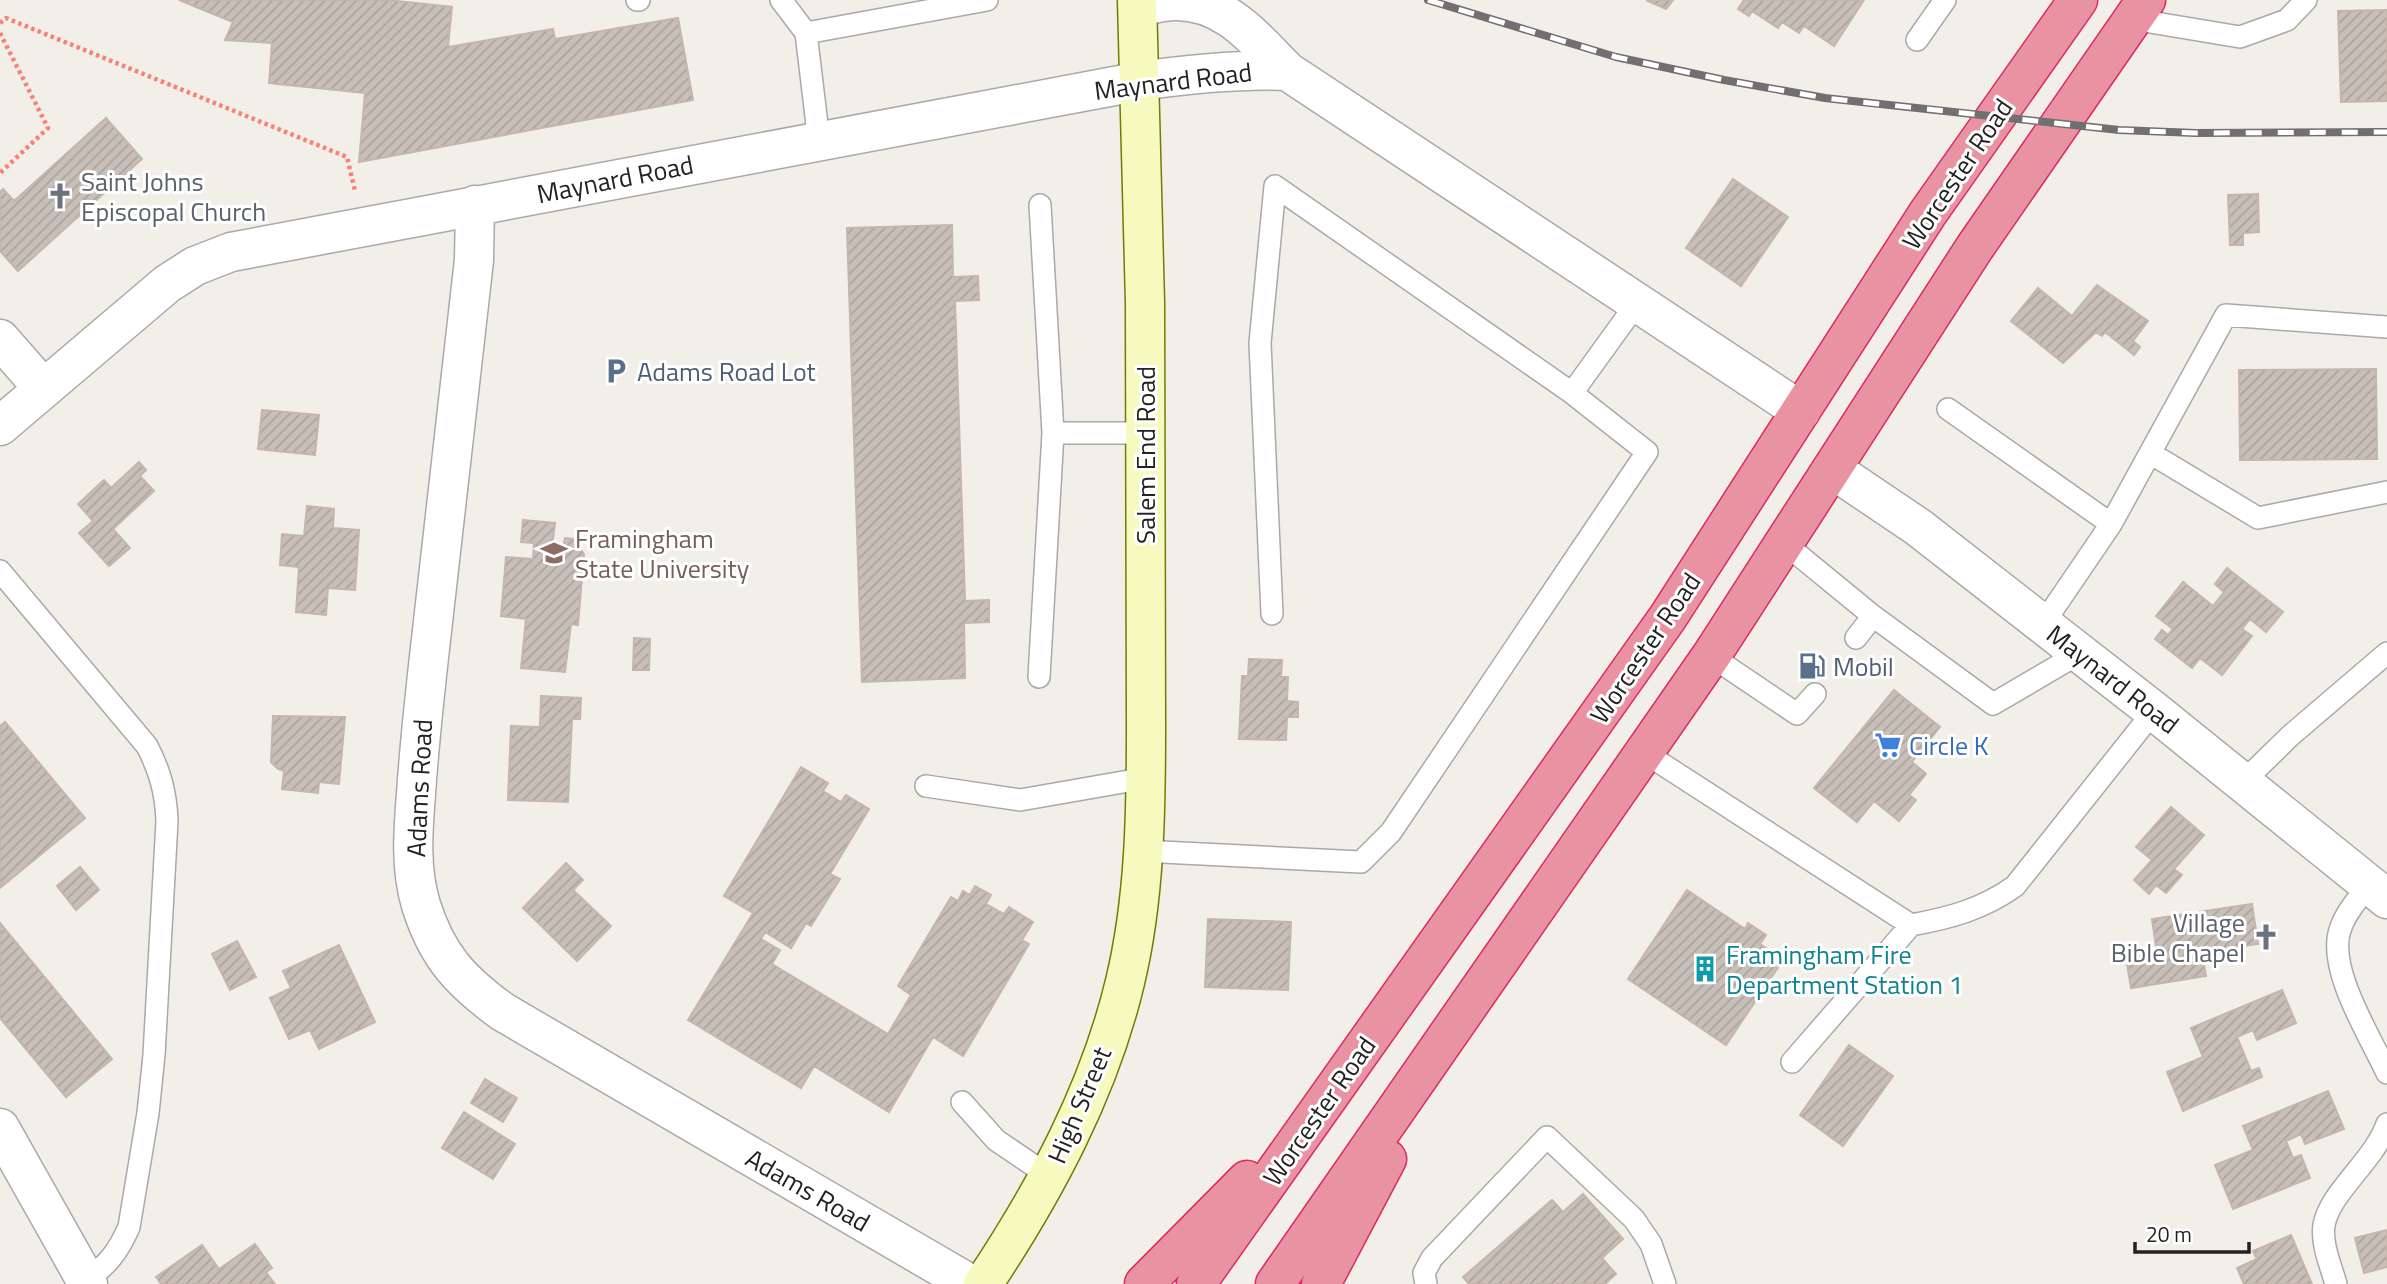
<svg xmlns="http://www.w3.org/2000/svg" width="2387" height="1284" viewBox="0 0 2387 1284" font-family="'Titillium Web',sans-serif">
	<defs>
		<pattern id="building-hatch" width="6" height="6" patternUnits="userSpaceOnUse" patternTransform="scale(1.75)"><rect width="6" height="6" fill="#c7bfb8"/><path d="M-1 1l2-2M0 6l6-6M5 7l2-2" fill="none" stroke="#aba49e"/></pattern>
	</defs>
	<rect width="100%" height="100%" fill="#f2efe9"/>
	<path fill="url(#building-hatch)" stroke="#c4b6ab" stroke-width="2" d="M179 0H388L452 7 448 47 553 29 555 39 678 18 693 100 359 162 365 93 269 83 272 43 225 40 233 22Z
		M1646 0H1673L1666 9Z
		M1744 0H1864L1834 46 1804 26 1799 33 1782 22 1778 28 1752 11 1749 16 1738 9Z
		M2387 10V101L2341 102 2338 11Z
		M106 118 142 159 18 271 0 251V192L3 189 14 201Z
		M1733 179 1788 217 1741 286 1686 248Z
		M2258 194 2259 232 2243 233V245H2230L2228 195Z
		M952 225 953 277 978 276 979 300 955 301 965 601 989 600V622L964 623 965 678 862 682 847 228Z
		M2097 285 2148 321 2133 341 2140 347 2134 355 2105 332 2102 336 2096 332 2063 363 2011 321 2038 288 2072 316Z
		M2376 369 2377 459 2240 460 2239 370Z
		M262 410 319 415 315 455 258 449Z
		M139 462 146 470 140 476 154 491 113 529 130 548 109 566 79 533 93 521 78 504 104 480 111 488Z
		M307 506 334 509 333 528 359 530 355 590 328 588 326 615 296 612 299 567 280 565 282 534 304 536Z
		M523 520 555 523 552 548H563L565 538 573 539 584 554 578 625 571 624 565 672 521 668 526 619 501 616 506 557 533 559 534 543 521 542Z
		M2227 568 2283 612 2266 632 2250 619 2242 629 2252 636 2222 675 2200 658 2192 668 2155 639 2162 630 2168 635 2173 629 2156 616 2183 582 2213 606 2224 592 2215 584Z
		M634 638 650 639 649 670H633Z
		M1249 659 1282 660 1281 677H1288L1287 701 1298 702V717H1287L1286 740 1239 739 1242 676H1248Z
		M1894 690 1940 727 1912 762 1926 774 1909 795 1916 800 1899 821 1874 801 1857 822 1814 788Z
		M541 696 581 698 580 719H572L568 802 508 800 511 726 540 727Z
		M273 716 345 717 339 784 319 782 318 793 282 789 284 771 278 769 271 762Z
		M5 722 85 818 0 888V726Z
		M801 767 828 783 823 791 841 802 846 795 869 809 830 874 840 879 811 926 806 923 791 948 765 932 761 939 780 950 772 964 888 1034 911 995 898 986 951 897 958 901 963 891 970 895 975 886 991 895 986 904 1004 914 1009 907 1033 922 1022 940 1029 944 963 1056 933 1037 889 1112 814 1066 801 1088 688 1020 753 913 724 896Z
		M2171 807 2204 835 2174 869 2182 875 2166 893 2156 885 2149 894 2134 880 2152 860 2136 847Z
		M566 863 583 880 573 890 611 926 577 961 523 908Z
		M80 867 99 890 76 910 57 886Z
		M1687 890 1745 929 1748 923 1766 935 1760 944 1783 960 1726 1045 1628 979Z
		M2252 904 2258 944 2202 952 2206 976 2131 988 2126 958 2157 954 2152 919Z
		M1208 919 1291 922 1288 990 1205 987Z
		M0 923 112 1059 66 1097 0 1018Z
		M237 941 256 977 230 990 212 954Z
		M339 945 375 1022 319 1049 310 1030 289 1039 270 998 291 988 283 971Z
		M2282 990 2296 1023 2257 1040 2253 1030 2237 1037 2251 1071 2259 1068 2262 1077 2183 1111 2167 1072 2203 1057 2191 1028Z
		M1849 1045 1893 1076 1843 1146 1800 1115Z
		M485 1079 517 1098 503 1122 471 1103Z
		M2328 1091 2344 1129 2305 1144 2301 1134 2286 1141 2293 1158 2301 1155 2310 1178 2233 1209 2215 1165 2253 1150 2243 1126Z
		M464 1112 515 1144 493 1179 442 1148Z
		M1583 1194 1623 1239 1602 1258 1616 1274 1605 1284H1469L1463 1277 1552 1200 1563 1212Z
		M2387 1230V1267L2364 1273 2355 1238Z
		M2291 1235 2312 1284H2244L2237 1268 2257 1259 2253 1251Z
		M255 1244 272 1268 266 1272 275 1284H161L156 1277 202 1245 219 1269Z"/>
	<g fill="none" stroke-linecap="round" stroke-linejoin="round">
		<g stroke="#a9a9a9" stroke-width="24">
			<path id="lane" d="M637 0H639
				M781 0 806 33 819 141
				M2132 19 2240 37 2287 20 2306 0
				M806 33 987 0
				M1917 40 1945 0
				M1040 205 1053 433
				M1948 409 2111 524 2043 624
				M2150 453 2258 518 2387 492
				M2111 524 2226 315 2387 327
				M1784 543 1873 616 1856 638
				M0 571 147 746C160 771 166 793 167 821L154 1055 148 1113 129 1227C119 1250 107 1267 85 1280
				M1272 614 1260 343 1275 186 1572 393
				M1873 616 1993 704 2080 653
				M1711 656 1797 714 1815 694
				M1039 677 1053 433H1145
				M1645 753 1911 925C1950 918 1983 909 2015 886L2154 711
				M2243 782 2290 736 2387 653
				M926 786 1020 800 1146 778
				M1142 851 1361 862 1391 832 1647 452 1572 393 1637 303
				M2369 884C2359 898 2345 913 2340 930 2327 969 2370 1036 2387 1073
				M1792 1062 1911 925
				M962 1102 996 1140 1049 1176
				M1426 1284 1424 1273 1432 1258 1547 1137 1634 1219 1651 1244 1665 1284
				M2336 1284C2331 1266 2321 1244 2324 1225 2330 1192 2374 1161 2387 1124"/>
		</g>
		<g stroke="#a9a9a9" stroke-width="41">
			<path id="street" d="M1138 7C1150 5 1163 1 1175 1 1225 0 1255 39 1287 71L1801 411
				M475 205 474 260C459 392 444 525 429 657 424 702 419 748 416 794 413 831 410 869 421 905 437 956 460 981 503 1012L970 1284
				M0 339 43 388
				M0 426 167 284 195 266 231 252 1141 81C1190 74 1237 69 1287 71
				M1832 469 1918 527 2154 711 2387 899
				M0 1128 88 1284"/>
		</g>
		<g stroke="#707d05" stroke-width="41">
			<path id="secondary" d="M983 1284C1045 1191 1099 1091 1125 982 1145 899 1146 811 1146 727L1145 303 1137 0"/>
		</g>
		<g stroke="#dc2a67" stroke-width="41">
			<path id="highway" d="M1144 1284 1247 1180
				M1196 1284 1668 617 1928 213 2078 0
				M1275 1284 1711 656 1975 247 2146 0
				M1321 1284 1387 1159"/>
		</g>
		<path stroke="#fa8072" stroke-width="4.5" stroke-dasharray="3.5 3.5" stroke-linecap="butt" d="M0 23 6 18 347 157 355 191
			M0 33 48 128 0 173"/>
		<use href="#lane" stroke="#fff" stroke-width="21"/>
		<use href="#street" stroke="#fff" stroke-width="38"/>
		<use href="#secondary" stroke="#f7fabf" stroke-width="38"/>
		<use href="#highway" stroke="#e892a2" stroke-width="38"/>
		<g stroke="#707070" stroke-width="8">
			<path id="rail" d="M1428 0 1616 57 1724 80 1825 98 2119 130 2196 133 2387 132"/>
		</g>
		<use href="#rail" stroke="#fff" stroke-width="5" stroke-dasharray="16" stroke-linecap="butt"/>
	</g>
	<defs>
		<g id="church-bare" transform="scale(2.1)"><path d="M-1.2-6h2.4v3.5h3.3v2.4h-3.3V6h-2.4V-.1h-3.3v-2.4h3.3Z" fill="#6b7280" stroke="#fff" stroke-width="2.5" paint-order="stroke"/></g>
		<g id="parking-bare" transform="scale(2.1)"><path d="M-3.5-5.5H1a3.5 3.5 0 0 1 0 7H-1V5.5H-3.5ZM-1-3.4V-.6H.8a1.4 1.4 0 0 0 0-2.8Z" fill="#5c6f8a" stroke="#fff" stroke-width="2.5" paint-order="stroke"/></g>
		<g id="university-bare" transform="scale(2.1)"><path d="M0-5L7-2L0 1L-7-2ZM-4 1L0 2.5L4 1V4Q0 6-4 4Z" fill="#8d6e63" stroke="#fff" stroke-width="2.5" paint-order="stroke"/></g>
		<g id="fuel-bare" transform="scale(2.1)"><path d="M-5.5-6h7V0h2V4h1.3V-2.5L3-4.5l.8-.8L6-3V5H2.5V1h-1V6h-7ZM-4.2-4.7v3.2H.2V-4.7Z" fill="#5c6f8a" stroke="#fff" stroke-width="2.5" paint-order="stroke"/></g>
		<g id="supermarket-bare" transform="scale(2.1)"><path d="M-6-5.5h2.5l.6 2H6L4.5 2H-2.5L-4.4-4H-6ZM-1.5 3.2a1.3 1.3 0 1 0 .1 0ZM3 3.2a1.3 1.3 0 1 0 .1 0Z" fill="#3f7fe0" stroke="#fff" stroke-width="2.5" paint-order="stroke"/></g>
		<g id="building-bare" transform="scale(2.1)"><path d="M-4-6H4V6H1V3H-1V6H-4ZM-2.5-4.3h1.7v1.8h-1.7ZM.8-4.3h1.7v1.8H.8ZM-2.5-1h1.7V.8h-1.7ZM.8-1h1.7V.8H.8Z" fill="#0f9aa8" stroke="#fff" stroke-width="2.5" paint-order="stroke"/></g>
	</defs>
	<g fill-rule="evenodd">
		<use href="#church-bare" x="60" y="196"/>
		<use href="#parking-bare" x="616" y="371"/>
		<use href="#university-bare" x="554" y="553"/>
		<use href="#fuel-bare" x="1812" y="666"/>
		<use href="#supermarket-bare" x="1888" y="745"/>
		<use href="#church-bare" x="2266" y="937"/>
		<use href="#building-bare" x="1705" y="969"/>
	</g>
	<g text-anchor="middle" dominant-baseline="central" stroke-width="6" stroke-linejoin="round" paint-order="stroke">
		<g font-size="26" fill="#222" stroke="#fff">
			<text transform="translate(1173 81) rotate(-7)">Maynard Road</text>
			<text transform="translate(1957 174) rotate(-56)">Worcester Road</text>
			<text transform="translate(615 179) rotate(-11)">Maynard Road</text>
			<text transform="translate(1145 455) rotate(-90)">Salem End Road</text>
			<text transform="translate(1645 648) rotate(-56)">Worcester Road</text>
			<text transform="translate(2113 679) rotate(38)">Maynard Road</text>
			<text transform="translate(419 788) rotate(-87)">Adams Road</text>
			<text transform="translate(1079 1105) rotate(-67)">High Street</text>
			<text transform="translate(1319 1111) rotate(-55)">Worcester Road</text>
			<text transform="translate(808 1190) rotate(30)">Adams Road</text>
		</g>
		<g font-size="26" fill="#5b616d" stroke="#fff" text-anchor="start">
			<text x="81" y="181">Saint Johns<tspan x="81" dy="30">Episcopal Church</tspan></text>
			<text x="2245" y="922" text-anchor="end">Village<tspan x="2245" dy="30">Bible Chapel</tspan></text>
		</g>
		<g font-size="26" fill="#4e5e75" stroke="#fff" text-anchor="start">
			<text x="637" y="371">Adams Road Lot</text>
			<text x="1833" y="666">Mobil</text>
		</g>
		<g font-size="26" fill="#785e54" stroke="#fff" text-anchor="start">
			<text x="575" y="538">Framingham<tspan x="575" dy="30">State University</tspan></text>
		</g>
		<g font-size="26" fill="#366cbe" stroke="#fff" text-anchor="start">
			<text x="1909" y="745">Circle K</text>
		</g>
		<g font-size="26" fill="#0d838f" stroke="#fff" text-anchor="start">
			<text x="1726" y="954">Framingham Fire<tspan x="1726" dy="30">Department Station 1</tspan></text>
		</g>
	</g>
	<path d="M2135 1242v10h114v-10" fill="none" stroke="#222222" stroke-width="3.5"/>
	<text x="2146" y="1242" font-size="21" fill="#222222" stroke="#ffffff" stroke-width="5" paint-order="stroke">20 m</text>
</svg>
